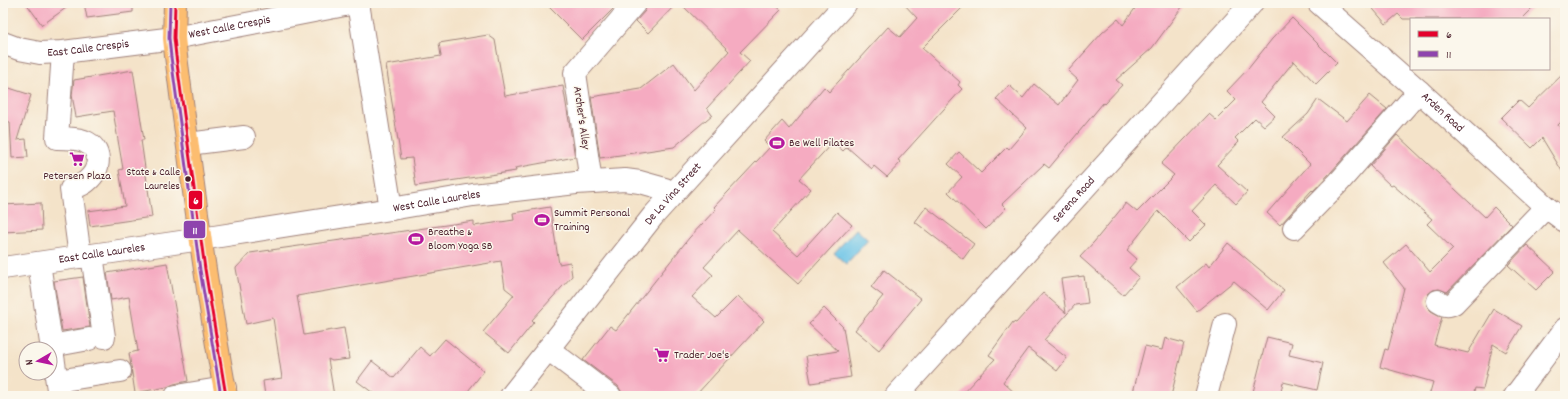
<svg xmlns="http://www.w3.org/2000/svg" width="1568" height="399" viewBox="0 0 1568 399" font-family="Dekko,sans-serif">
	<rect width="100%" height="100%" fill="#fbf7ec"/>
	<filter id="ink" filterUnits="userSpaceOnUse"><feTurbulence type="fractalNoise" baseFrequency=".025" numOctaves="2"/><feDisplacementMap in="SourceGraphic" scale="8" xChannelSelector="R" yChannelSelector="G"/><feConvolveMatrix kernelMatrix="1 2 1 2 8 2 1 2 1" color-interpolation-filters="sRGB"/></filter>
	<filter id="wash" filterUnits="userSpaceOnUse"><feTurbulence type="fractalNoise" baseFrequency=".012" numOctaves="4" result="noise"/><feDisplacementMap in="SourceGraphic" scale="16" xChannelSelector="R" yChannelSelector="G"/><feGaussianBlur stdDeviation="0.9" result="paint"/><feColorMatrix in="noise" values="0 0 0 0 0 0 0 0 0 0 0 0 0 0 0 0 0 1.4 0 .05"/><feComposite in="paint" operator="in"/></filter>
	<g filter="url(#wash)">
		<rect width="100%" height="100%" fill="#f4e3c9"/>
		<path fill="#69c3e7" stroke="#5a7189" d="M856 229 868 240 846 264 834 253Z"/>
		<g id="blocks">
			<path fill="#f5abc1" d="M26 3H73L42 25Z
				M84 3H133V12L87 18Z
				M545 3H619L582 40Z
				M647 3H677L648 33 636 21 645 11Z
				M680 3H773L781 10 740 52 750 61 707 108 712 115 674 147 600 158 591 97 641 89 674 63 694 90 729 51Z
				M903 3H967L922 48 960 82 958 85 962 89 898 160 901 162 887 177 874 166 872 169 847 147 843 151 833 142 799 179 811 189 772 232 798 255 837 212 852 225 798 284 738 230 704 267 713 275 692 297 716 318 738 296 764 321 695 396H623L621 391 618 386 583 360 610 326 616 330 689 238 716 209 714 207 770 147 764 141 782 121 789 129 824 87 829 92 888 27 900 37 917 18Z
				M1139 3H1185L1152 48 1116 80 1122 85 1104 104 1103 103 1049 168 1044 164 1002 204 1006 208 986 229 948 192 962 177 948 164 959 152 981 173 1007 147 1009 149 1027 128 996 99 1009 85 1023 98 1034 84 1059 105 1078 80 1068 71 1102 33 1118 19 1123 25Z
				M1368 3H1537L1521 19H1403L1398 14 1386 24Z
				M1292 18 1337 63 1316 84 1294 61 1261 102 1275 116 1264 126 1255 118 1235 138 1239 142 1217 165 1247 192 1236 204 1216 185 1192 211 1206 225 1189 242 1158 211 1127 250 1137 259 1129 268 1139 277 1123 295 1080 257 1094 242 1126 203 1137 212 1174 175 1161 164 1209 114 1216 120 1236 100 1227 91 1248 69 1272 39Z
				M488 35 495 40 505 96 563 86 575 157 515 168 516 171 416 186 412 158 401 159 386 65 441 56 439 43Z
				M133 70 144 140H141L152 217 90 226 88 211 125 206 119 170 123 169 113 111 76 117 72 95 74 80Z
				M1565 72V118L1558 125 1565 137V176L1542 138 1532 148 1501 118 1519 100 1528 108Z
				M3 86 31 95 17 140 26 139 28 157 12 158 10 122 3 120Z
				M1370 95 1387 109 1331 172 1313 191 1312 190 1280 225 1267 213 1310 164 1283 137 1308 114 1318 99 1347 121Z
				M1397 135 1485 217 1494 207 1512 225 1447 292 1439 289 1433 290 1428 294 1426 300 1427 306 1431 311 1442 317 1434 345 1468 353 1494 309 1522 326 1506 352 1493 344 1483 389 1475 388 1473 396H1429L1433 382 1380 367 1385 349 1388 350 1404 288 1384 263 1406 244 1430 272 1453 249 1427 224 1432 219 1393 185 1391 186 1370 166Z
				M41 203 42 230 3 232V205Z
				M550 207 559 264 570 262 572 276 532 320 534 322 509 353 483 332 514 295 505 288 501 261 297 296 304 335 344 328 349 359 332 361 328 359 334 396H265L263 381 282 378 273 318 246 324 236 268 250 253 474 221V226L514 220 513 213Z
				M926 207 974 244 963 259 915 222Z
				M1228 243 1284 290 1268 310 1234 281 1197 311 1177 287 1206 263 1209 267Z
				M1527 245 1555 271 1536 290 1508 265Z
				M167 263 188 381 174 384 167 387 135 393 129 353 138 351 129 297 111 300 107 273Z
				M884 270 921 299 879 350 855 330 883 296 871 287Z
				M1084 276 1088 303 1075 305 1044 340 1067 358 1057 371 1028 348 1003 382 1018 396H960L995 359 989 355 1013 322 1016 323 1043 293 1066 313 1061 279Z
				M83 277 90 327 62 331 54 281Z
				M824 308 843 327 851 377 811 383 806 356 838 351 809 324Z
				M1267 337 1292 343 1289 355 1323 363 1317 390 1283 382 1280 396H1252Z
				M1165 338 1184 343 1171 396H1132L1145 346 1162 350Z
				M445 339 484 371 464 396H377L357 381 372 361 394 378 420 347 430 356Z"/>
		</g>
	</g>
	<g filter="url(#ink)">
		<use href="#blocks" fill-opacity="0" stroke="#9f817a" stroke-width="1"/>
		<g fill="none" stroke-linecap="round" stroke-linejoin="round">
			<g stroke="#9f817a" stroke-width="24">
				<g id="minor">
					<path d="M358 3 391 209"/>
					<path id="s1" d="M1319 3 1419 91 1546 207 1565 221"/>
					<path id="s2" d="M3 43 19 49 40 53 63 52 174 38 355 3"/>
					<path d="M63 52 57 138C65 138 76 138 84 141 103 149 101 169 87 181 83 185 76 187 71 189L80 257"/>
					<path d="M188 144 244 137"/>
					<path d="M591 182 575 73 635 3"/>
					<path d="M1294 228 1340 181 1419 91"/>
					<path d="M92 255 104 337"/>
					<path d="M39 263 59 396"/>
					<path id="s3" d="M3 268 201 239 391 209 473 195 576 183 625 180 640 182 665 189 673 194"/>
					<path d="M1438 301C1444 305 1447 307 1454 303L1546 207"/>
					<path d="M51 346 89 339"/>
					<path d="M548 349 610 396"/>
					<path d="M57 381 120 371"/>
					<path d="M176 396 225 388"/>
					<path id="s4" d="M511 396 653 216 846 3"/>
					<path id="s5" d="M896 396 1252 3"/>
					<path d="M1206 396 1225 324"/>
					<path d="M1515 396 1565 329"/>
				</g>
			</g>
			<g stroke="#9f817a" stroke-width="24">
				<path id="major" d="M175 3 174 38 176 56C191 170 205 283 226 396"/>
			</g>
			<use href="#minor" stroke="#fff" stroke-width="22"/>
			<use href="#major" stroke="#fcbd6f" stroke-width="22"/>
			<g stroke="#fbf7ec" stroke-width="6">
				<path id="bus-1" d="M175 3 174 38 176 56 205 269 226 396"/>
			</g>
			<g stroke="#fbf7ec" stroke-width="6">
				<path id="bus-2" d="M170 3 169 38 171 57 200 270 221 396"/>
			</g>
			<use href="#bus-1" stroke="#e4002b" stroke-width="3"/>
			<use href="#bus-2" stroke="#8e44ad" stroke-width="3"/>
		</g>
	</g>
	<defs>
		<g id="stadium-bare" transform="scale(1.2)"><path d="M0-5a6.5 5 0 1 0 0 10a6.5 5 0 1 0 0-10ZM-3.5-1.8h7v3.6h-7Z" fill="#b5179e" stroke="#fbf7ec" stroke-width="2.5" paint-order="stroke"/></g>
		<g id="supermarket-bare" transform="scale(1.2)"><path d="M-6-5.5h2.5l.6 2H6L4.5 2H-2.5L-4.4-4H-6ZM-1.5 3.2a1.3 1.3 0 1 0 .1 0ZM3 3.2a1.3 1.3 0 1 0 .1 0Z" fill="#b5179e" stroke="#fbf7ec" stroke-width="2.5" paint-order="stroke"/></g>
	</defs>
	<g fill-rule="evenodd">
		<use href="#stadium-bare" x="777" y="143"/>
		<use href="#supermarket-bare" x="77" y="159"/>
		<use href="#stadium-bare" x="542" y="220"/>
		<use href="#stadium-bare" x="416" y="239"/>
		<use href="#supermarket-bare" x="662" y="355"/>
	</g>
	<circle fill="#4a1f2b" stroke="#fbf7ec" stroke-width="1.5" cx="188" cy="179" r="3.5"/>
	<g text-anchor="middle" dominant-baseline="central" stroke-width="3" stroke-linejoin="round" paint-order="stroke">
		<g font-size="11" fill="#4a1f2b" stroke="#fbf7ec" text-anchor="end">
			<text x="180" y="173">State &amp; Calle<tspan x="180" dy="14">Laureles</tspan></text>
		</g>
		<g font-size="12" fill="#4a1f2b" stroke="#fbf7ec">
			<text stroke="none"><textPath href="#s2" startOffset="230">West Calle Crespis</textPath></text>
			<text stroke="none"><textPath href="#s2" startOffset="87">East Calle Crespis</textPath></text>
			<text stroke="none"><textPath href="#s1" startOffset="165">Arden Road</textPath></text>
			<text transform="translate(581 118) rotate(82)">Archer's Alley</text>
			<text stroke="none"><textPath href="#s4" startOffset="259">De La Vina Street</textPath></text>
			<text stroke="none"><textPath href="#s5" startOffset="265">Serena Road</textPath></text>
			<text stroke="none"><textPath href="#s3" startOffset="439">West Calle Laureles</textPath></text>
			<text stroke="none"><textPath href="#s3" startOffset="100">East Calle Laureles</textPath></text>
		</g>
		<g font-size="12" fill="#4a1f2b" stroke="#fbf7ec" text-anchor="start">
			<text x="789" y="143">Be Well Pilates</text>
			<text x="77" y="176" text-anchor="middle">Petersen Plaza</text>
			<text x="554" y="213">Summit Personal<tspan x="554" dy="14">Training</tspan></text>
			<text x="428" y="232">Breathe &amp;<tspan x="428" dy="14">Bloom Yoga SB</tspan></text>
			<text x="674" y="355">Trader Joe's</text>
		</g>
	</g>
	<g stroke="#fbf7ec" stroke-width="1.5">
		<rect x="188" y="190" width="15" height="20" rx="4" fill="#e4002b"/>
		<rect x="183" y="220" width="23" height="19" rx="4" fill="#8e44ad"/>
	</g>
	<g font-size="11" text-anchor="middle" font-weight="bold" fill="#fff">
		<text x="196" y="204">6</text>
		<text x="195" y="234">11</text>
	</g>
	<rect width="1568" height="399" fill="none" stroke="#fbf7ec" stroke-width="16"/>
	<rect x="1410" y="18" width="140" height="52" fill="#fbf7ec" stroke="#b4a19f"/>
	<rect x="1418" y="31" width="20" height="6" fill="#e4002b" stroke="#b4a19f"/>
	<text x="1446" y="38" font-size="12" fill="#4a1f2b">6</text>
	<rect x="1418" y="51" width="20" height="6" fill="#8e44ad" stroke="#b4a19f"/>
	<text x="1446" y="58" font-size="12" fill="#4a1f2b">11</text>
	<g transform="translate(38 361) rotate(261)"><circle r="19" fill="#fbf7ec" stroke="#b4a19f"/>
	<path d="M0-3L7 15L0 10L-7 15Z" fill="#b5179e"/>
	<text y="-6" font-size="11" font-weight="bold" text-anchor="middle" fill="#4a1f2b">N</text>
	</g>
</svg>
